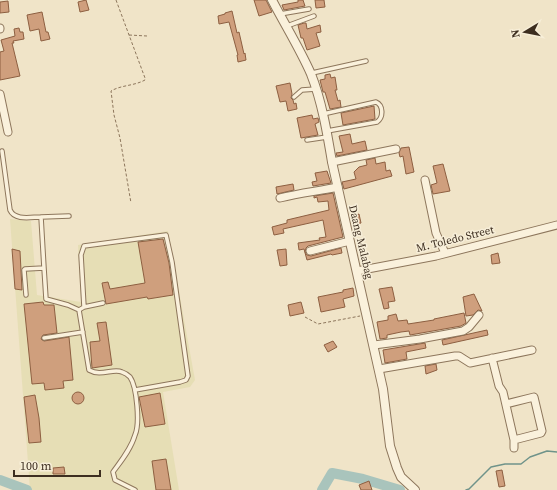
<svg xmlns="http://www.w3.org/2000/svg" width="557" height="490" viewBox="0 0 557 490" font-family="'Source Serif 4',serif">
	<rect width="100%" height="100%" fill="#f0e4c8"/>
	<path fill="#e6deb5" d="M10 219 31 221 37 295 81 302 78 245 168 231 195 380 190 387 163 392 179 490H30Z"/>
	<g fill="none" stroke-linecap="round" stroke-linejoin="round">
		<path stroke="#6f938a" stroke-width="1.5" d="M466 490 469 489 491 467 505 464H521L530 457 547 451 557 452"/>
		<path stroke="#a9c4bc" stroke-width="10" d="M0 480 27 490
			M322 490 332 473 363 479 400 490"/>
	</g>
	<path fill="#cf9f7d" stroke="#8d5f41" d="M86 0 89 10 80 12 78 2Z
		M254 0H266L272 12 259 16Z
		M298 0H303L305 6 284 10 282 5 298 2Z
		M315 0H324L325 7 316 8Z
		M8 1 9 12 0 13V2Z
		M232 11 237 33 239 32 244 54 245 53 246 60 238 62 237 55H238L229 22 219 24 218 16 225 14V13Z
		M42 12 46 32H48L50 39 41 41 39 29 30 31 27 15Z
		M304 23H306L307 29 320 25 321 32 316 33 320 46 307 50 303 38H301L298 25Z
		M19 28 20 32H23L24 39 13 41 14 43H12L20 76 0 80V52L4 51 1 40 15 36 14 29Z
		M330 74 331 78 335 77 337 90H335L338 101 340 100 341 107 330 109 325 92H323L320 80 325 79V75Z
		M290 83 292 94 291 98 293 100 294 104 296 103 297 109 288 111 286 101 280 102 276 86Z
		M374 106 375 119 343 125 341 113Z
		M312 115 313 119 318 118 319 122 315 124 318 135 301 138 297 118Z
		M350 134 352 144 365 141 367 150 337 156 336 153 343 152 339 136Z
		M409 147 414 172 406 174 403 156 400 157 399 153 401 148Z
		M375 158 376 164 385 162 386 171 390 170 392 176 344 189 342 182 356 179 354 172 359 167 367 165 366 160Z
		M443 164 450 191 433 194 431 185 437 183 433 166Z
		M327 171 331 183 313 186 312 182 317 181 315 173Z
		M293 184 294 190 277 194 276 187Z
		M333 193 343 237 308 246 306 248 305 252 307 255 311 256 341 248 342 253 332 255 331 254 307 260 304 249 299 250 298 243 320 240 319 238 326 237 323 220 283 229 284 233 274 235 272 227 287 223V220L329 210 328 201 318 202 317 197 314 198V196Z
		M359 214 361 223 354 225 353 216Z
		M163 239 169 263 173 295 148 299 147 297 106 304 102 283 108 282 110 289 145 283 138 242Z
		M12 249 20 251 22 290 15 289Z
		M286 249 287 265 280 266 277 250Z
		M498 253 500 263 492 264 491 255Z
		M392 287 395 301 388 302 389 308 384 309 379 289Z
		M353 288 354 296 343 299 345 307 321 312 318 297 343 292V290Z
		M474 294 482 311 478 310 473 315 466 316 463 297Z
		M43 302 44 305H54L57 333 43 335 41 339 44 341 69 337 73 380 63 381 64 388 45 390 44 383 32 384 24 304Z
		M301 302 304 313 290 316 288 305Z
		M464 313 466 323 461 326 410 335 409 331 401 332 387 335V338L380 339 377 322 388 320V316L396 314 398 321 407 320 408 324 434 320V319Z
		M106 322 112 365 92 368 90 342 100 341 97 323Z
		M487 330 488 335 443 345 442 340Z
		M333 341 337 347 328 352 324 345Z
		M425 343 426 348 406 352 407 359 385 363 383 350Z
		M436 364 437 370 426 374 425 366Z
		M72 398a6 6 0 1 1 12 0a6 6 0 1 1-12 0Z
		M160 393 165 424 145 427 139 397Z
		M35 395 39 418 41 442 29 443 24 397Z
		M166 459 171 490H156L152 461Z
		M64 467 65 474H53V468Z
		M502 470 505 486 499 487 496 471Z
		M369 481 372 490H361L359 485Z"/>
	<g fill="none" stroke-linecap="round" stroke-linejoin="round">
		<g stroke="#8d765c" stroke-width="5.5">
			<path id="service" d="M280 14 309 9
				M287 26 314 16
				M312 73 366 61
				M294 97 302 90 316 89
				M323 114 376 102C383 105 384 117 377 122L327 131
				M307 140 327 137
				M2 151 10 210C15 221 31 217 41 217
				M44 268 41 217 69 216
				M26 295 24 270 25 269 44 268 46 299 68 305 79 310 89 370C101 377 113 368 122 372 125 373 128 375 130 377 137 387 140 424 135 435 131 449 121 461 113 472L115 480 135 490
				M84 307 103 303
				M79 310 84 307 81 255 84 246 166 235 172 262 188 376 186 380 180 382 135 390
				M44 338 83 332"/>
		</g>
		<g stroke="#8d765c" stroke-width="9">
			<path id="minor" d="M0 28V29
				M0 94 8 132
				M332 162 396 149
				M425 180 436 233 445 253
				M280 198C299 193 319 191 338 187
				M310 251 350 241
				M357 271 436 256 557 225
				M374 345 420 339 463 331 469 327 479 315
				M492 358 499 386 503 392 514 440V448
				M379 369 455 356H459L470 363 532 350
				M506 404 534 397 542 431 541 433 514 440"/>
		</g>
		<g stroke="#8d765c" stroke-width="10">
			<path id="tertiary" d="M272 0C285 25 300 49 311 74 322 102 327 132 332 162L383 389 390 446 397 468 401 477 415 490"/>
		</g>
		<path stroke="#8d765c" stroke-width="1" stroke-dasharray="3 2" stroke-linecap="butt" d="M116 0 145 78V80C134 86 121 85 111 91L114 115 120 138 131 203
			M129 35 147 36
			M305 317 318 324 360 316"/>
		<use href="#service" stroke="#faf1dc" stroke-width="3.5"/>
		<use href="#minor" stroke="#faf1dc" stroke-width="7"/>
		<use href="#tertiary" stroke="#faf1dc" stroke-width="8"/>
	</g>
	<g text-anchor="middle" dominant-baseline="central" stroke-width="3" stroke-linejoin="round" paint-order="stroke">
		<g font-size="11" fill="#3d2e20" stroke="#f7eed8">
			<text transform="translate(455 239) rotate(-14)">M. Toledo Street</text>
			<text transform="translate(361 242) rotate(77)">Daang Malabag</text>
		</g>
	</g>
	<g transform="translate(525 32) rotate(260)" stroke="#f7eed8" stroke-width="3" paint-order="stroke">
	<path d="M0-3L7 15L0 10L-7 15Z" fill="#3d2e20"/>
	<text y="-6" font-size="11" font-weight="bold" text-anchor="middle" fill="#3d2e20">N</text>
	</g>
	<path d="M14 470v6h86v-6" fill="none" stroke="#3d2e20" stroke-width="2"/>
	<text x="20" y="470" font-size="12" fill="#3d2e20" stroke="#f7eed8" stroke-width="3" paint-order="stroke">100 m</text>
</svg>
